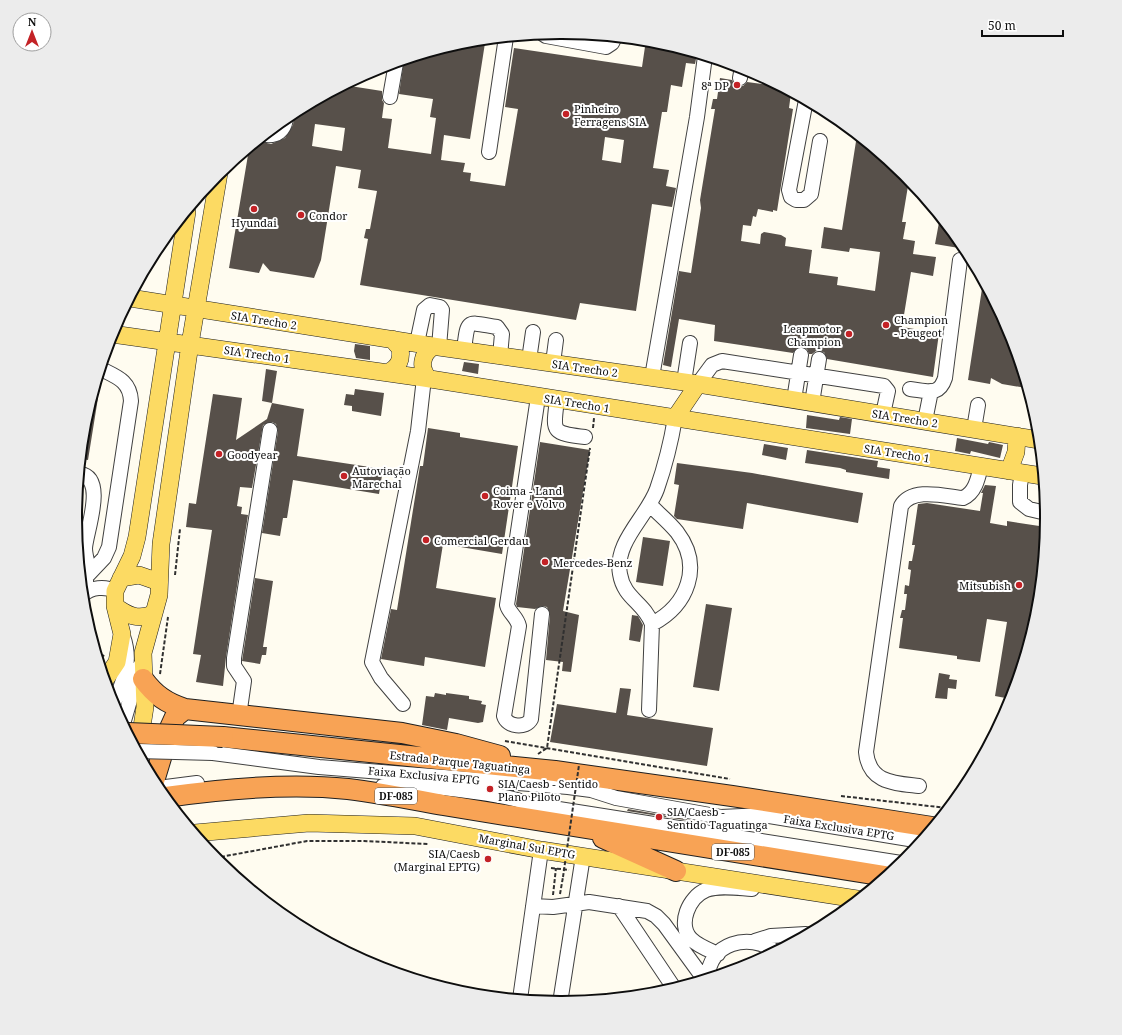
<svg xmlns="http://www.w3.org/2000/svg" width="1122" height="1035" viewBox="0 0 1122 1035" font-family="'Noto Serif',serif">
	<rect width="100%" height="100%" fill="#fffcf0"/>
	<path fill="#57504a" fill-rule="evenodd" d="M646 40 656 41 697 54 695 64 686 63 682 87 671 85 667 112H662L653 168 669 170 666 186 676 188 672 207 652 204 636 311 580 303 576 320 360 285 368 239 364 238 366 229H370L377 191 358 188 361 170 336 166 321 260 314 278 270 271 263 263 259 273 229 268 249 149 259 140 262 142 271 144 285 138 293 125 294 117 292 113 351 82 350 86 382 91V100L384 103 382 118 392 119 388 148 431 154 436 118 430 117 433 99 399 94 404 60 467 41 485 43 470 139 444 135 441 160 465 163 463 172 471 173 470 181 505 186 518 109 505 107 514 48 642 67ZM315 124 345 128 342 151 312 146ZM605 137 624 140 621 163 602 160Z
		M720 78 732 80 734 84 739 86H743L747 82 779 86 791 93 789 108 793 109 777 211 773 210V212L758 209 756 217 753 216 751 226 743 225 741 241 760 244 761 234 764 232 781 235 786 238 785 246 812 250 809 273 838 277 837 285 875 291 880 252 850 248 849 252 821 248 824 227 842 230 857 135 909 180 902 222H906L903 239 915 241 913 254 936 257 933 276 911 272 902 327 939 333 933 377 827 359 824 352 816 351 812 354H809L807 349 803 347H798L793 353 714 341 715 325 679 319 671 367 663 365 679 271 691 273 701 208 700 200 715 109H711L713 99H717Z
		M940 217 965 248V249L935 244Z
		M983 282 1010 332 1026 388 1002 384 991 378 990 384 968 380Z
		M355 344 370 346V360L356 358 354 351Z
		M464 362 479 364 478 374 462 371Z
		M266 369 277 371 272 403 262 401Z
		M355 389 384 393 381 416 352 411V406L344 405 346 394 354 395Z
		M213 394 242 398 236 440 267 419 272 403 304 409 297 456 383 469 379 494 293 480 287 518H283L280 536 262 533 278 431 276 424 272 422 263 425 252 488 240 487 237 506 242 507 241 514 248 515 226 657 223 686 196 682 201 655 193 654 212 530 186 527 189 503 196 504Z
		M93 397 98 398 88 460 81 459 85 423Z
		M807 415 839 420 840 417 852 419 850 434 806 428Z
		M428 428 460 433V437L518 446 502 554 443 544 436 588 496 598 485 667 425 657 424 666 381 659 391 609 397 610 420 466H423Z
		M957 438 988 444 989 442 1003 445 1000 458 971 451 970 454 955 451Z
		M540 442 590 450 563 611 579 615 571 672 562 671 563 662 546 660 550 615 547 607 542 606 535 609 517 607 516 604Z
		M764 444 788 448 786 460 762 455Z
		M807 450 878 461 877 467 890 469 889 479 846 472V470L840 468 805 463Z
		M677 463 752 473 863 493 858 523 747 503 743 529 677 519 674 516 679 485 674 484Z
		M985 485 996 486 990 523 1007 526V521L1046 527 1037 612 1011 699 995 696 1007 622 987 619 980 662 957 659V656L899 648 903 618H900L902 610H905L907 594H904L905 585 909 586 911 570 908 569 909 561H912L915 545H912L918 504 927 503 980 511 983 493H981Z
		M643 537 670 541 663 586 636 582Z
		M255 578 273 581 263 647H267L266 655H262L260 664 242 661Z
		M706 604 732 608 719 691 693 687Z
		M632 615 638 616 643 625 640 642 629 640Z
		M939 673 950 675 949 679 957 680 956 689 948 688 947 699 935 698Z
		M620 688 631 689 627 715 713 728 707 766 550 742 557 704 616 713Z
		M435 693 446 695V693L469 696V699L482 701 481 704 486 705 483 722 478 723 449 718 447 730 422 725 426 696 434 697Z
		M628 809 691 820V821L627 811Z"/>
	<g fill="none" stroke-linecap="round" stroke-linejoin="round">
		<g stroke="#414141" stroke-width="16">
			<path id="minor" d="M543 34 546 36 606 47 612 43 615 37
				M740 78 742 67
				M390 97 396 63
				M806 100 789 190 791 197 796 200H804L811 194 820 141
				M266 135C277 136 284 131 286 119
				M489 152 506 37
				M417 343 424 310 430 305 440 307 442 310 439 347
				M464 350C468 318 466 322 497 327L502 334 500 356
				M529 360 533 332
				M553 363 556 340
				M652 377 697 117 705 56
				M684 382 690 343
				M698 384 712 365 722 361 884 386 888 391 883 414
				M910 389C927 391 939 397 945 378L960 260
				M538 397 507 605C509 613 517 617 519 626L504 716C507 727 526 729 531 719L542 614
				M557 400C553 432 551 433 585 437
				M794 400 801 355
				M812 403 819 359
				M925 421 931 391
				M974 429 978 405
				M1022 473 1020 485V502L1029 509 1046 513
				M80 474C107 478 86 532 85 548 85 556 88 564 90 572
				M650 505C659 514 669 522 677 532 703 566 688 605 652 624
				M86 592V577L104 558 109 547 131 401C130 381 117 377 101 369
				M83 595C91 587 105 586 115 591
				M403 704 381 678 372 662 418 431 424 378
				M113 705C124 681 132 662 123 636
				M649 710 652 624C644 602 624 599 620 574 614 542 647 517 657 489 665 466 671 442 675 418
				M239 716 244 681 234 666V658L270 430
				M123 724 140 666
				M213 753 319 767 568 787 591 790 616 798 721 817 763 815 921 841
				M383 786C394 787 406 785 417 786 436 787 515 795 527 804L901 863
				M919 786C894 783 869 783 866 752L901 506C912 487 944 496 963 498 975 493 978 479 981 466
				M158 788 197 783
				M533 906 553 907 589 902 647 911 656 916 664 924 704 979
				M619 906 674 988
				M755 941 771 936 806 934
				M718 954C709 950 698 946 691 939 677 924 689 897 706 890 719 885 737 888 752 889
				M708 978C708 943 750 932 774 951
				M520 999 541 850
				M560 1003 583 856"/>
		</g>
		<g stroke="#1f1f1f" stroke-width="18">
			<path id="major" d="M130 298 439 347 698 384 1039 440
				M112 334 424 378 1042 476
				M387 373C399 367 402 360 400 348L392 339
				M429 379C419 368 421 354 434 346
				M675 418 698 384
				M1009 471 1016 452 1017 436
				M121 578 139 575 159 582
				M115 606C128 616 138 620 153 614
				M105 680 117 662 122 634 115 606V591L132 556 137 537 187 212
				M139 746 145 707 143 653 159 595 161 544 190 344 219 173
				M195 833 309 823 415 826 541 850 857 899"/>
		</g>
		<g stroke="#1f1f1f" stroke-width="22">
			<path id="highway" d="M143 679C155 695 166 703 185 709L402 733 456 744 500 756
				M223 737 555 771 732 796 932 827
				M154 781 170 728 175 717 185 709
				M166 797C222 789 291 783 348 789 380 793 411 799 443 805L885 876
				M603 838 676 871"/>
		</g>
		<path stroke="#303030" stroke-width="2" stroke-dasharray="4 2" stroke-linecap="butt" d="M593 428 594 418
			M175 575 180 529
			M99 661 104 655
			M160 674 168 617
			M505 741 730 779
			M538 754 547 748 590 448
			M841 796 947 808
			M215 858 307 841H364L428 844
			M551 868 569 870
			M560 894 563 877
			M553 895 556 868"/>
		<use href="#minor" stroke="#fff" stroke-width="14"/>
		<use href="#major" stroke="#fcda63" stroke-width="17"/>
		<use href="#highway" stroke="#f8a355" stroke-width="20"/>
		<g stroke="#414141" stroke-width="16" stroke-linecap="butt">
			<path id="minor-bridge" d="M138 751 213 753"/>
		</g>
		<g stroke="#1f1f1f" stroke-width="22" stroke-linecap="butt">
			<path id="highway-bridge" d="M128 733 223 737"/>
		</g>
		<path stroke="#303030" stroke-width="2" stroke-dasharray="4 2" stroke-linecap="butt" d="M563 877 579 765"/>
		<use href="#minor-bridge" stroke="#fff" stroke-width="14"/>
		<use href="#highway-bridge" stroke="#f8a355" stroke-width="20"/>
	</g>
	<g fill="#c32226" stroke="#fff" stroke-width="1.5">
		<circle cx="737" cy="85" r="4"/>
		<circle cx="566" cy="114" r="4"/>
		<circle cx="254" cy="209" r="4"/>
		<circle cx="301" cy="215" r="4"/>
		<circle cx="886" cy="325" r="4"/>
		<circle cx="849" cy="334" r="4"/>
		<circle cx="219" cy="454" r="4"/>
		<circle cx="344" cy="476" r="4"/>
		<circle cx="485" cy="496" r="4"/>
		<circle cx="426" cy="540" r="4"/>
		<circle cx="545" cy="562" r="4"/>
		<circle cx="1019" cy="585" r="4"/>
		<circle cx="490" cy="789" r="4"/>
		<circle cx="659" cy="817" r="4"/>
		<circle cx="488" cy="859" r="4"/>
	</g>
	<g text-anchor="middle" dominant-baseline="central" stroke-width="4" stroke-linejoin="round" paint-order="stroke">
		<g fill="#fff" stroke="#565656" stroke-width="1">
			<rect x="375" y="788" width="42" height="16" rx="3"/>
			<rect x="712" y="844" width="42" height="16" rx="3"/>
		</g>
		<g font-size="10" font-weight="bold" fill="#0e0e0e">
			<text x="396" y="796">DF-085</text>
			<text x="733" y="852">DF-085</text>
		</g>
		<g font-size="11" fill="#0e0e0e" stroke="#fff" text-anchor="start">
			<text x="729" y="85" text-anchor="end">8ª DP</text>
			<text x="574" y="108">Pinheiro<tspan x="574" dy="13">Ferragens SIA</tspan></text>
			<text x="309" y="215">Condor</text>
			<text x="254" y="222" text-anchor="middle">Hyundai</text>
			<text x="894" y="319">Champion<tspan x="894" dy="13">- Peugeot</tspan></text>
			<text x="841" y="328" text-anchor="end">Leapmotor<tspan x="841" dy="13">Champion</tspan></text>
			<text x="227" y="454">Goodyear</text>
			<text x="352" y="470">Autoviação<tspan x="352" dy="13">Marechal</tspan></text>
			<text x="493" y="490">Coima - Land<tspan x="493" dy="13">Rover e Volvo</tspan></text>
			<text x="434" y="540">Comercial Gerdau</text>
			<text x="553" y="562">Mercedes-Benz</text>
			<text x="1011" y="585" text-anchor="end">Mitsubish</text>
			<text x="498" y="783">SIA/Caesb - Sentido<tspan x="498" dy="13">Plano Piloto</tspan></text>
			<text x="667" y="811">SIA/Caesb -<tspan x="667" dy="13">Sentido Taguatinga</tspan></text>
			<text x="480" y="853" text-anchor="end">SIA/Caesb<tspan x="480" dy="13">(Marginal EPTG)</tspan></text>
		</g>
		<g font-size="11" fill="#0e0e0e" stroke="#fff">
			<text transform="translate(264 320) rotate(9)">SIA Trecho 2</text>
			<text transform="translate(257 354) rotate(8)">SIA Trecho 1</text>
			<text transform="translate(585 368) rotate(8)">SIA Trecho 2</text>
			<text transform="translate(577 403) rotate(9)">SIA Trecho 1</text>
			<text transform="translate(905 418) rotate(9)">SIA Trecho 2</text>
			<text transform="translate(897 453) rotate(9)">SIA Trecho 1</text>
			<text transform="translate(460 762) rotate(6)">Estrada Parque Taguatinga</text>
			<text transform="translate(424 775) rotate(5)">Faixa Exclusiva EPTG</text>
			<text transform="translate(839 827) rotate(9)">Faixa Exclusiva EPTG</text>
			<text transform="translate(527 846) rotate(10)">Marginal Sul EPTG</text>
		</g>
	</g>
	<path d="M0 0H1122V1035H0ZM560 39H562A478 478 0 0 1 1040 517V518A478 478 0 0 1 562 996H560A478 478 0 0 1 82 518V517A478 478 0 0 1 560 39Z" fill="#ececec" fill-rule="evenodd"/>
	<path fill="none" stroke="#0e0e0e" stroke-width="2" d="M560 39H562A478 478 0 0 1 1040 517V518A478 478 0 0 1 562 996H560A478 478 0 0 1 82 518V517A478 478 0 0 1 560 39Z"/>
	<g transform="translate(32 32)"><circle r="19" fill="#ffffff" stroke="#9f9f9f"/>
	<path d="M0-3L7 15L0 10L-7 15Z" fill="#c32226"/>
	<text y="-6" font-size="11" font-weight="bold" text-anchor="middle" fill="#0e0e0e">N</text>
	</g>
	<path d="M982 30v6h81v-6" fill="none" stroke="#0e0e0e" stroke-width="2"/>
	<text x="988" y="30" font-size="12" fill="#0e0e0e" stroke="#ffffff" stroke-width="3" paint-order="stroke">50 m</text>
</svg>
